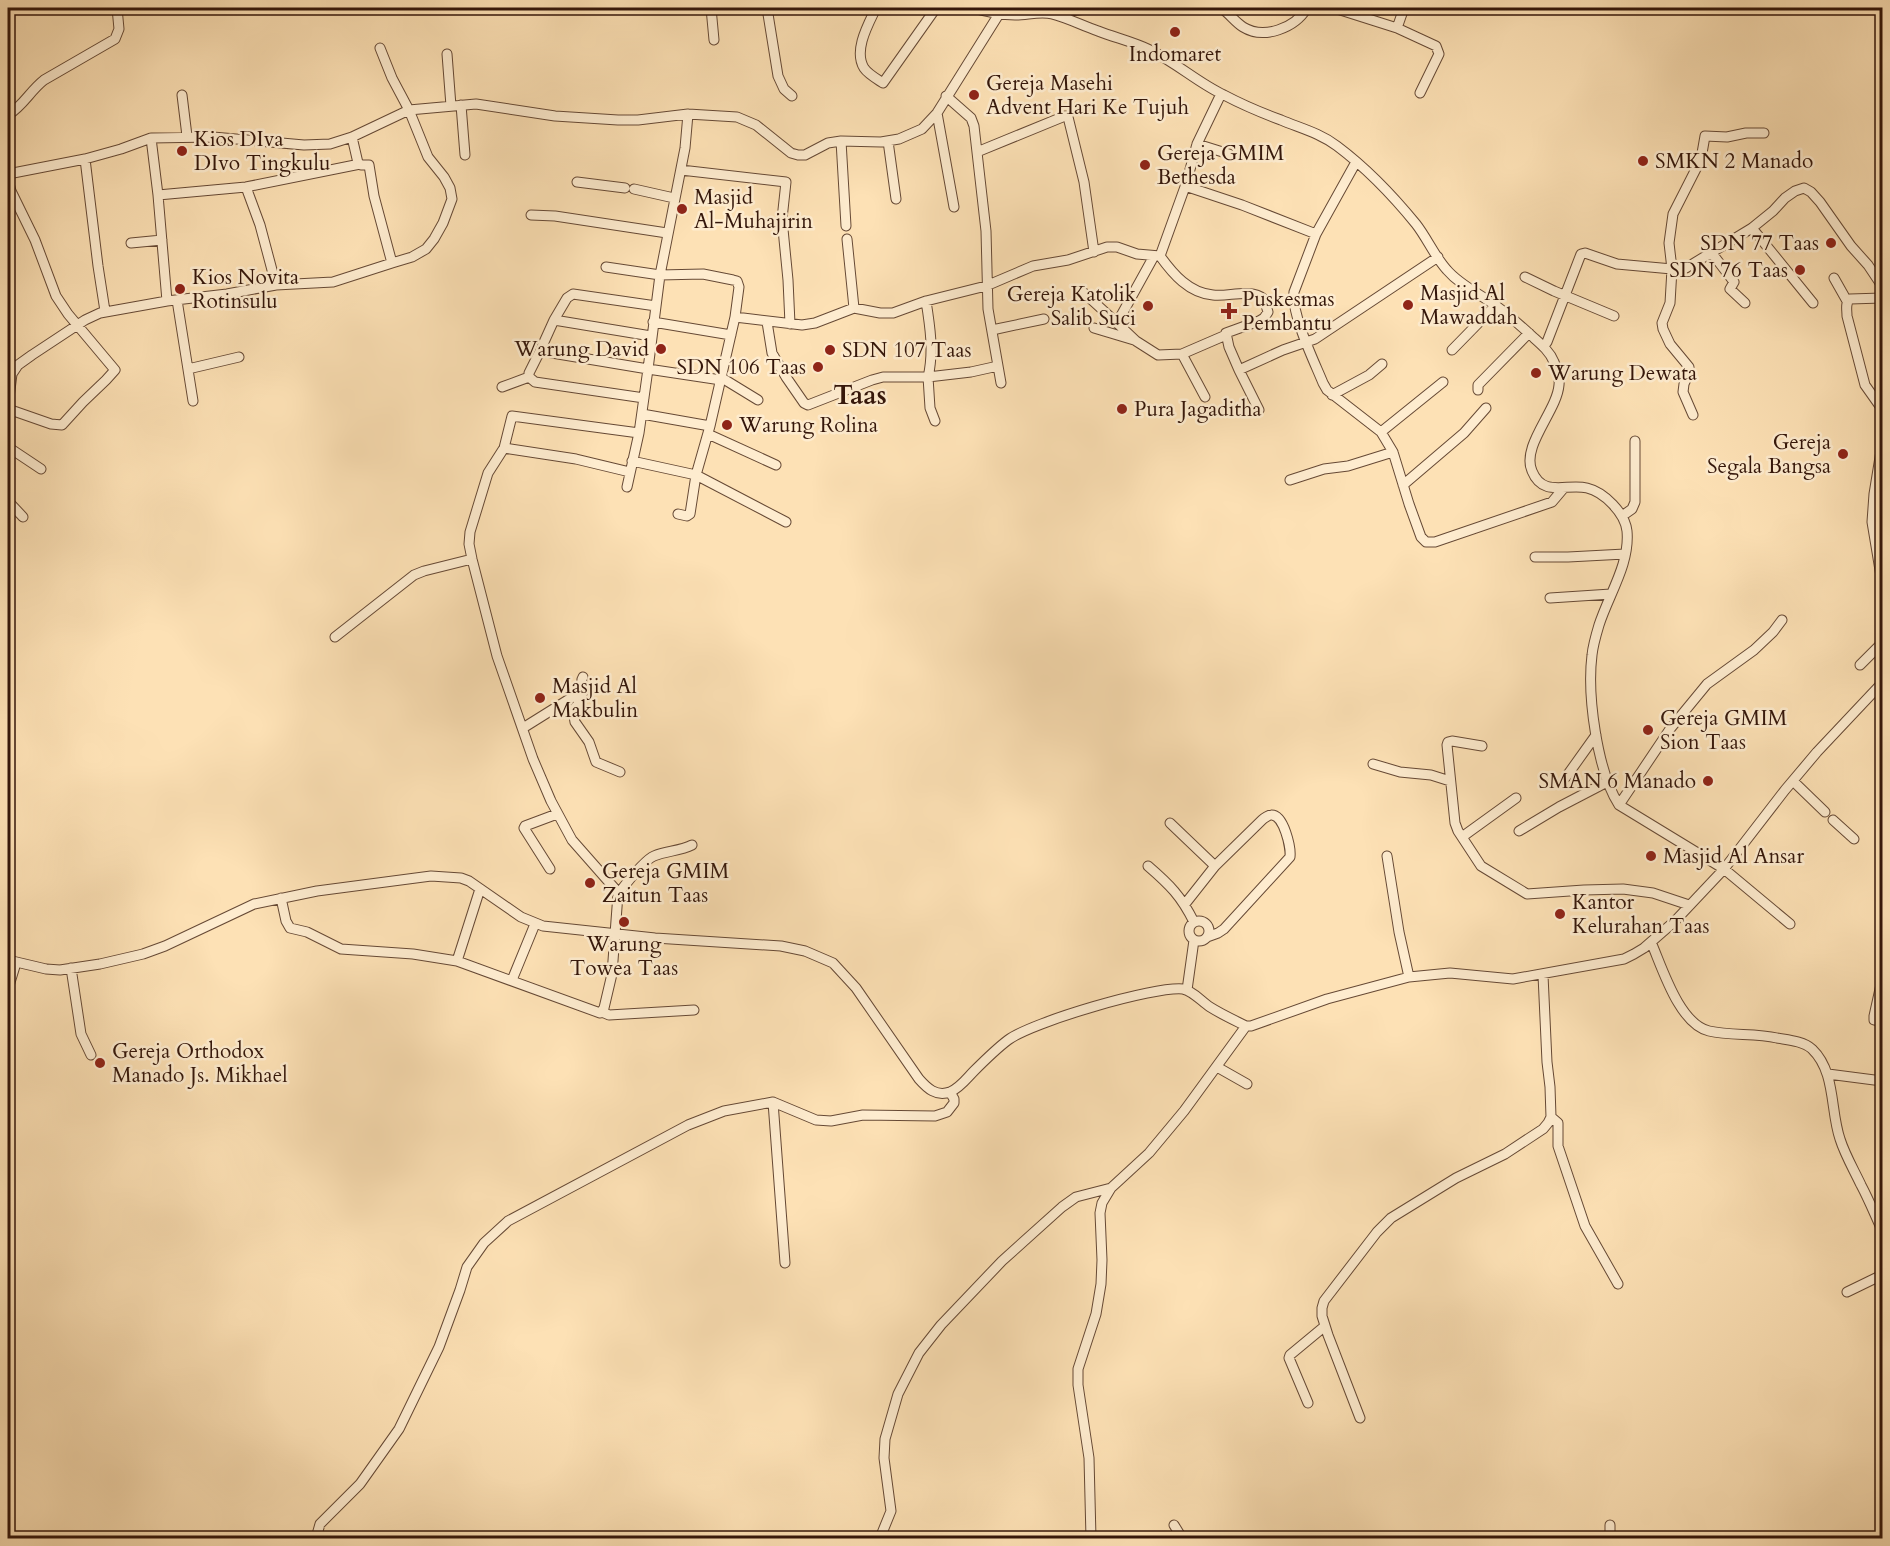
<svg xmlns="http://www.w3.org/2000/svg" width="1890" height="1546" viewBox="0 0 1890 1546" font-family="Cardo,serif">
	<rect width="100%" height="100%" fill="#fde1b5"/>
	<filter id="stains"><feTurbulence type="fractalNoise" baseFrequency=".00333" numOctaves="4"/><feColorMatrix values="0 0 0 0 .2 0 0 0 0 .09 0 0 0 0 .02 0 0 0 .5 -.17"/></filter>
	<radialGradient id="worn" r=".72"><stop offset=".6" stop-color="#630" stop-opacity="0"/><stop offset="1" stop-color="#630" stop-opacity=".3"/></radialGradient>
	<g fill="none" stroke-linecap="round" stroke-linejoin="round">
		<g stroke="#664935" stroke-width="11">
			<path id="minor" d="M711 8 714 40
				M767 8 778 76 784 89 792 96
				M876 8C869 23 853 50 864 68 868 74 877 79 883 83L936 8
				M973 8C987 12 1000 15 1015 15 1027 15 1041 11 1052 14 1068 18 1083 26 1098 31 1116 38 1134 42 1150 50 1177 63 1198 83 1224 95 1243 105 1262 113 1281 120 1300 128 1320 133 1337 146 1365 167 1394 197 1416 224 1427 238 1435 257 1447 270 1459 284 1476 292 1492 303 1507 313 1521 326 1534 338 1542 345 1550 352 1554 362 1557 369 1560 377 1559 385 1557 411 1521 446 1532 471 1543 498 1567 483 1587 488 1604 492 1625 513 1627 531 1630 564 1609 594 1599 625 1596 635 1593 645 1592 655 1587 695 1597 771 1619 805L1724 869 1790 924
				M1221 8C1229 13 1235 22 1243 27 1264 40 1295 28 1307 8
				M1334 8 1397 28 1436 46 1439 54 1420 93
				M1052 13 1095 8
				M1397 28 1404 8
				M380 48 392 78 409 110 428 157 444 177 450 188 452 199 443 223 434 239 426 249 412 257 392 263
				M447 54 451 106
				M182 95 187 136
				M946 96 971 118 974 126 986 231 988 309 1001 383
				M461 105 465 155
				M937 113 954 207
				M8 115C23 106 30 91 44 80L115 39 119 29 117 8
				M151 138 213 137 304 145 330 144 352 137 409 110 476 104 555 116 618 120H638L688 114 737 117 756 125 791 153 798 155H805L828 143 841 141 881 142 899 139 922 129 937 113 999 14
				M841 141 846 226
				M888 141 896 199
				M1197 144 1229 154
				M977 152 1065 116 1068 117 1084 182 1094 252
				M85 159 98 266 105 311
				M681 170 786 182 782 219 788 280 790 324
				M8 174 85 159 121 149 151 138 158 195 167 301 100 313 85 320 32 355 18 365 12 374 8 405
				M8 180 11 191 35 240 56 296 68 314 115 370 106 380 83 402 62 425 51 424 8 409
				M577 182 625 188
				M1185 186 1242 205 1316 234 1356 162
				M246 187 260 225 276 285
				M634 189 674 198
				M158 195 246 187 360 164
				M531 215 555 216 667 233
				M1752 228 1813 303
				M1316 234 1294 292C1291 314 1314 361 1323 383L1327 390 1381 432 1393 452 1409 504 1421 537 1426 542H1435L1552 502 1563 489
				M847 239 854 308
				M131 243 162 240
				M1711 252 1734 282 1730 289 1745 303
				M1154 256 1117 323 1136 341 1158 355 1182 354 1205 397
				M1160 256C1173 274 1189 293 1213 295 1229 297 1250 288 1264 299L1268 312 1264 318 1259 321 1226 333 1229 347 1239 370 1283 350 1315 339 1438 257
				M606 267 660 275 703 274 733 280 737 281 739 287 735 317
				M1525 277 1554 291 1614 316
				M1834 278 1847 301
				M1083 292 1117 323
				M1882 298 1850 299C1845 303 1847 309 1847 316L1865 385 1882 409
				M177 300 193 401
				M167 301 227 294 276 285 333 282 392 263 374 196 369 165H361L358 163 352 137
				M554 320 540 351 648 369 660 275 685 148 688 114
				M653 322 731 335
				M767 322 772 353 786 377 804 403 808 405 872 380 883 377H928C934 352 930 326 926 301
				M1094 328 1134 340
				M992 330 1044 319
				M651 336 554 320 567 298 573 294 656 306
				M1543 346 1547 342 1581 254 1585 253 1617 264 1672 269 1686 268 1752 228 1773 211 1785 198 1795 191 1804 188 1811 192 1820 202 1851 246 1868 265 1882 286
				M1452 350 1496 305
				M540 351 529 373V377L535 382 644 398
				M1182 354 1226 335
				M188 369 239 357
				M1239 370 1259 410
				M722 378 758 400
				M502 387 529 377
				M1478 390V385L1529 333
				M1332 395 1369 375 1382 364
				M642 414 710 426
				M1693 415 1683 392 1684 384 1689 373V367L1670 344 1663 329 1662 323 1670 303 1672 269 1669 243 1673 214 1701 159 1705 136 1727 137 1746 133H1764
				M935 421 930 408 928 377 971 372 998 366
				M1381 432 1443 382
				M708 434 776 465
				M1882 445 1874 494 1872 522 1882 582
				M8 447 41 469
				M504 448 576 459 630 472
				M632 461 696 475 710 426 735 317 802 325 815 323 854 308 880 313H893L926 301 986 286 1033 266 1068 260 1107 247H1117L1137 254 1160 256 1186 184 1197 144 1221 94
				M1290 480 1324 469 1348 466 1393 452
				M1403 485 1464 433 1486 408
				M627 487 639 433
				M8 501 23 517
				M678 514 687 516 690 514 696 475 786 522
				M1622 516 1632 509 1635 502V441
				M1535 557H1568L1625 554
				M1550 598 1611 594
				M335 637 414 575 424 571 472 559
				M1860 665 1882 643
				M579 696 580 702 573 710 575 722 589 742 596 762 620 772
				M523 728 571 698 582 694C585 688 579 683 583 677
				M1482 746 1452 741 1448 742 1447 745 1455 823 1458 831 1481 866 1527 894 1584 890 1623 889 1653 893 1689 905
				M1373 764 1400 772 1431 775 1450 781
				M1566 777 1596 735
				M1793 781 1825 812
				M1619 805 1670 729 1707 684 1754 650 1773 632 1782 620
				M1833 820 1854 839
				M1170 823 1215 866
				M1519 831 1559 807 1607 782
				M1462 837 1516 798
				M1387 856 1399 932 1409 977
				M1148 866C1170 885 1181 896 1194 922
				M550 869 524 828 525 826 557 814
				M618 894C625 885 644 860 654 856 666 851 680 851 692 845
				M281 898 286 921 290 928 307 932 341 949 413 954 457 961 480 889
				M1185 904 1215 866 1262 820C1264 818 1269 815 1271 815 1284 814 1291 848 1290 857L1224 929 1218 933 1207 937
				M1189 931a10 10 0 1 1 20 0a10 10 0 1 1-20 0Z
				M1651 942C1662 967 1679 1024 1709 1031 1731 1036 1755 1033 1777 1038 1788 1040 1803 1041 1812 1049 1836 1072 1830 1110 1840 1139 1845 1155 1854 1170 1861 1185 1869 1200 1875 1215 1882 1230
				M8 960 46 969 60 970 100 964 143 954 165 946 254 904 317 891 431 876 461 878 469 881 521 917 543 926 655 938 781 946 805 951 833 963 856 988 919 1079C927 1088 936 1097 950 1092 960 1088 967 1078 974 1071 985 1060 996 1049 1008 1040 1032 1022 1154 986 1183 989 1193 991 1201 1001 1210 1007 1221 1014 1234 1020 1246 1026H1251L1327 999 1409 977 1450 973 1513 979 1624 959 1634 954 1644 948 1675 921 1724 869 1785 790 1817 752 1882 683
				M457 961 600 1013 604 1008 612 974 618 894 616 890 572 840 551 801 533 759 497 656 472 559 469 544 470 532 488 473 504 448 512 416 639 433 648 369 721 380
				M71 968 81 1034 91 1055
				M512 980 535 924
				M1882 980 1874 1016V1020L1882 1022
				M8 989 16 963
				M1187 990 1194 940
				M602 1012 609 1015 694 1010
				M1217 1067 1247 1084
				M1828 1074 1882 1081
				M773 1102 785 1263
				M1551 1117 1558 1123V1146L1585 1226 1618 1284
				M1847 1292 1882 1275
				M1308 1403 1289 1358 1290 1355 1325 1326
				M1360 1418 1328 1335 1322 1316V1308L1324 1301 1377 1232 1391 1218 1456 1178 1505 1154 1543 1129 1548 1123 1551 1117 1550 1087 1547 1062 1543 975
				M1174 1525 1182 1538
				M1610 1525V1538
				M316 1538 320 1524 360 1484 399 1429 439 1347 460 1290 467 1267 484 1243 508 1221 688 1125 724 1111 773 1102 816 1120 831 1121 863 1115 935 1116 947 1112 954 1103V1099L950 1092
				M880 1538 891 1511 884 1458 885 1439 898 1394 919 1353 941 1325 1002 1261 1062 1207 1076 1197 1111 1188 1149 1153 1184 1111 1246 1026
				M1091 1538 1089 1458 1078 1385V1369L1096 1314 1101 1284 1102 1260 1100 1213 1102 1203 1111 1188"/>
		</g>
		<use href="#minor" stroke="#feeccf" stroke-width="9"/>
	</g>
	<g fill="#8f2418" stroke="#feeccf" stroke-width="2">
		<circle cx="1175" cy="32" r="6"/>
		<circle cx="974" cy="95" r="6"/>
		<circle cx="182" cy="151" r="6"/>
		<circle cx="1643" cy="161" r="6"/>
		<circle cx="1145" cy="165" r="6"/>
		<circle cx="682" cy="209" r="6"/>
		<circle cx="1831" cy="243" r="6"/>
		<circle cx="1800" cy="270" r="6"/>
		<circle cx="180" cy="289" r="6"/>
		<circle cx="1408" cy="305" r="6"/>
		<circle cx="1148" cy="306" r="6"/>
		<path d="M1226 302h6v6h6v6h-6v6h-6v-6h-6v-6h6z"/>
		<circle cx="661" cy="349" r="6"/>
		<circle cx="830" cy="350" r="6"/>
		<circle cx="818" cy="367" r="6"/>
		<circle cx="1536" cy="373" r="6"/>
		<circle cx="1122" cy="409" r="6"/>
		<circle cx="727" cy="425" r="6"/>
		<circle cx="1843" cy="454" r="6"/>
		<circle cx="540" cy="698" r="6"/>
		<circle cx="1648" cy="730" r="6"/>
		<circle cx="1708" cy="781" r="6"/>
		<circle cx="1651" cy="856" r="6"/>
		<circle cx="590" cy="883" r="6"/>
		<circle cx="1560" cy="914" r="6"/>
		<circle cx="624" cy="922" r="6"/>
		<circle cx="100" cy="1063" r="6"/>
	</g>
	<g text-anchor="middle" dominant-baseline="central" stroke-width="5" stroke-linejoin="round" paint-order="stroke">
		<g font-size="21" fill="#34160a" stroke="#feeccf" text-anchor="start">
			<text x="1175" y="54" text-anchor="middle">Indomaret</text>
			<text x="986" y="83">Gereja Masehi<tspan x="986" dy="24">Advent Hari Ke Tujuh</tspan></text>
			<text x="194" y="139">Kios DIva<tspan x="194" dy="24">DIvo Tingkulu</tspan></text>
			<text x="1157" y="153">Gereja GMIM<tspan x="1157" dy="24">Bethesda</tspan></text>
			<text x="1655" y="161">SMKN 2 Manado</text>
			<text x="694" y="197">Masjid<tspan x="694" dy="24">Al-Muhajirin</tspan></text>
			<text x="1819" y="243" text-anchor="end">SDN 77 Taas</text>
			<text x="1788" y="270" text-anchor="end">SDN 76 Taas</text>
			<text x="192" y="277">Kios Novita<tspan x="192" dy="24">Rotinsulu</tspan></text>
			<text x="1420" y="293">Masjid Al<tspan x="1420" dy="24">Mawaddah</tspan></text>
			<text x="1136" y="294" text-anchor="end">Gereja Katolik<tspan x="1136" dy="24">Salib Suci</tspan></text>
			<text x="1242" y="299">Puskesmas<tspan x="1242" dy="24">Pembantu</tspan></text>
			<text x="649" y="349" text-anchor="end">Warung David</text>
			<text x="842" y="350">SDN 107 Taas</text>
			<text x="806" y="367" text-anchor="end">SDN 106 Taas</text>
			<text x="1548" y="373">Warung Dewata</text>
			<text x="1134" y="409">Pura Jagaditha</text>
			<text x="739" y="425">Warung Rolina</text>
			<text x="1831" y="442" text-anchor="end">Gereja<tspan x="1831" dy="24">Segala Bangsa</tspan></text>
			<text x="552" y="686">Masjid Al<tspan x="552" dy="24">Makbulin</tspan></text>
			<text x="1660" y="718">Gereja GMIM<tspan x="1660" dy="24">Sion Taas</tspan></text>
			<text x="1696" y="781" text-anchor="end">SMAN 6 Manado</text>
			<text x="1663" y="856">Masjid Al Ansar</text>
			<text x="602" y="871">Gereja GMIM<tspan x="602" dy="24">Zaitun Taas</tspan></text>
			<text x="1572" y="902">Kantor<tspan x="1572" dy="24">Kelurahan Taas</tspan></text>
			<text x="624" y="944" text-anchor="middle">Warung<tspan x="624" dy="24">Towea Taas</tspan></text>
			<text x="112" y="1051">Gereja Orthodox<tspan x="112" dy="24">Manado Js. Mikhael</tspan></text>
		</g>
		<g font-size="27" font-weight="bold" fill="#34160a" stroke="#feeccf">
			<text x="860" y="395">Taas</text>
		</g>
	</g>
	<rect width="1890" height="1546" fill="none" stroke="#fde1b5" stroke-width="30"/>
	<rect x="9" y="9" width="1872" height="1528" fill="none" stroke="#34160a" stroke-width="3"/>
	<rect x="15" y="15" width="1860" height="1516" fill="none" stroke="#34160a" stroke-width="1.5"/>
	<rect width="100%" height="100%" filter="url(#stains)"/>
	<rect width="100%" height="100%" fill="url(#worn)"/>
</svg>
